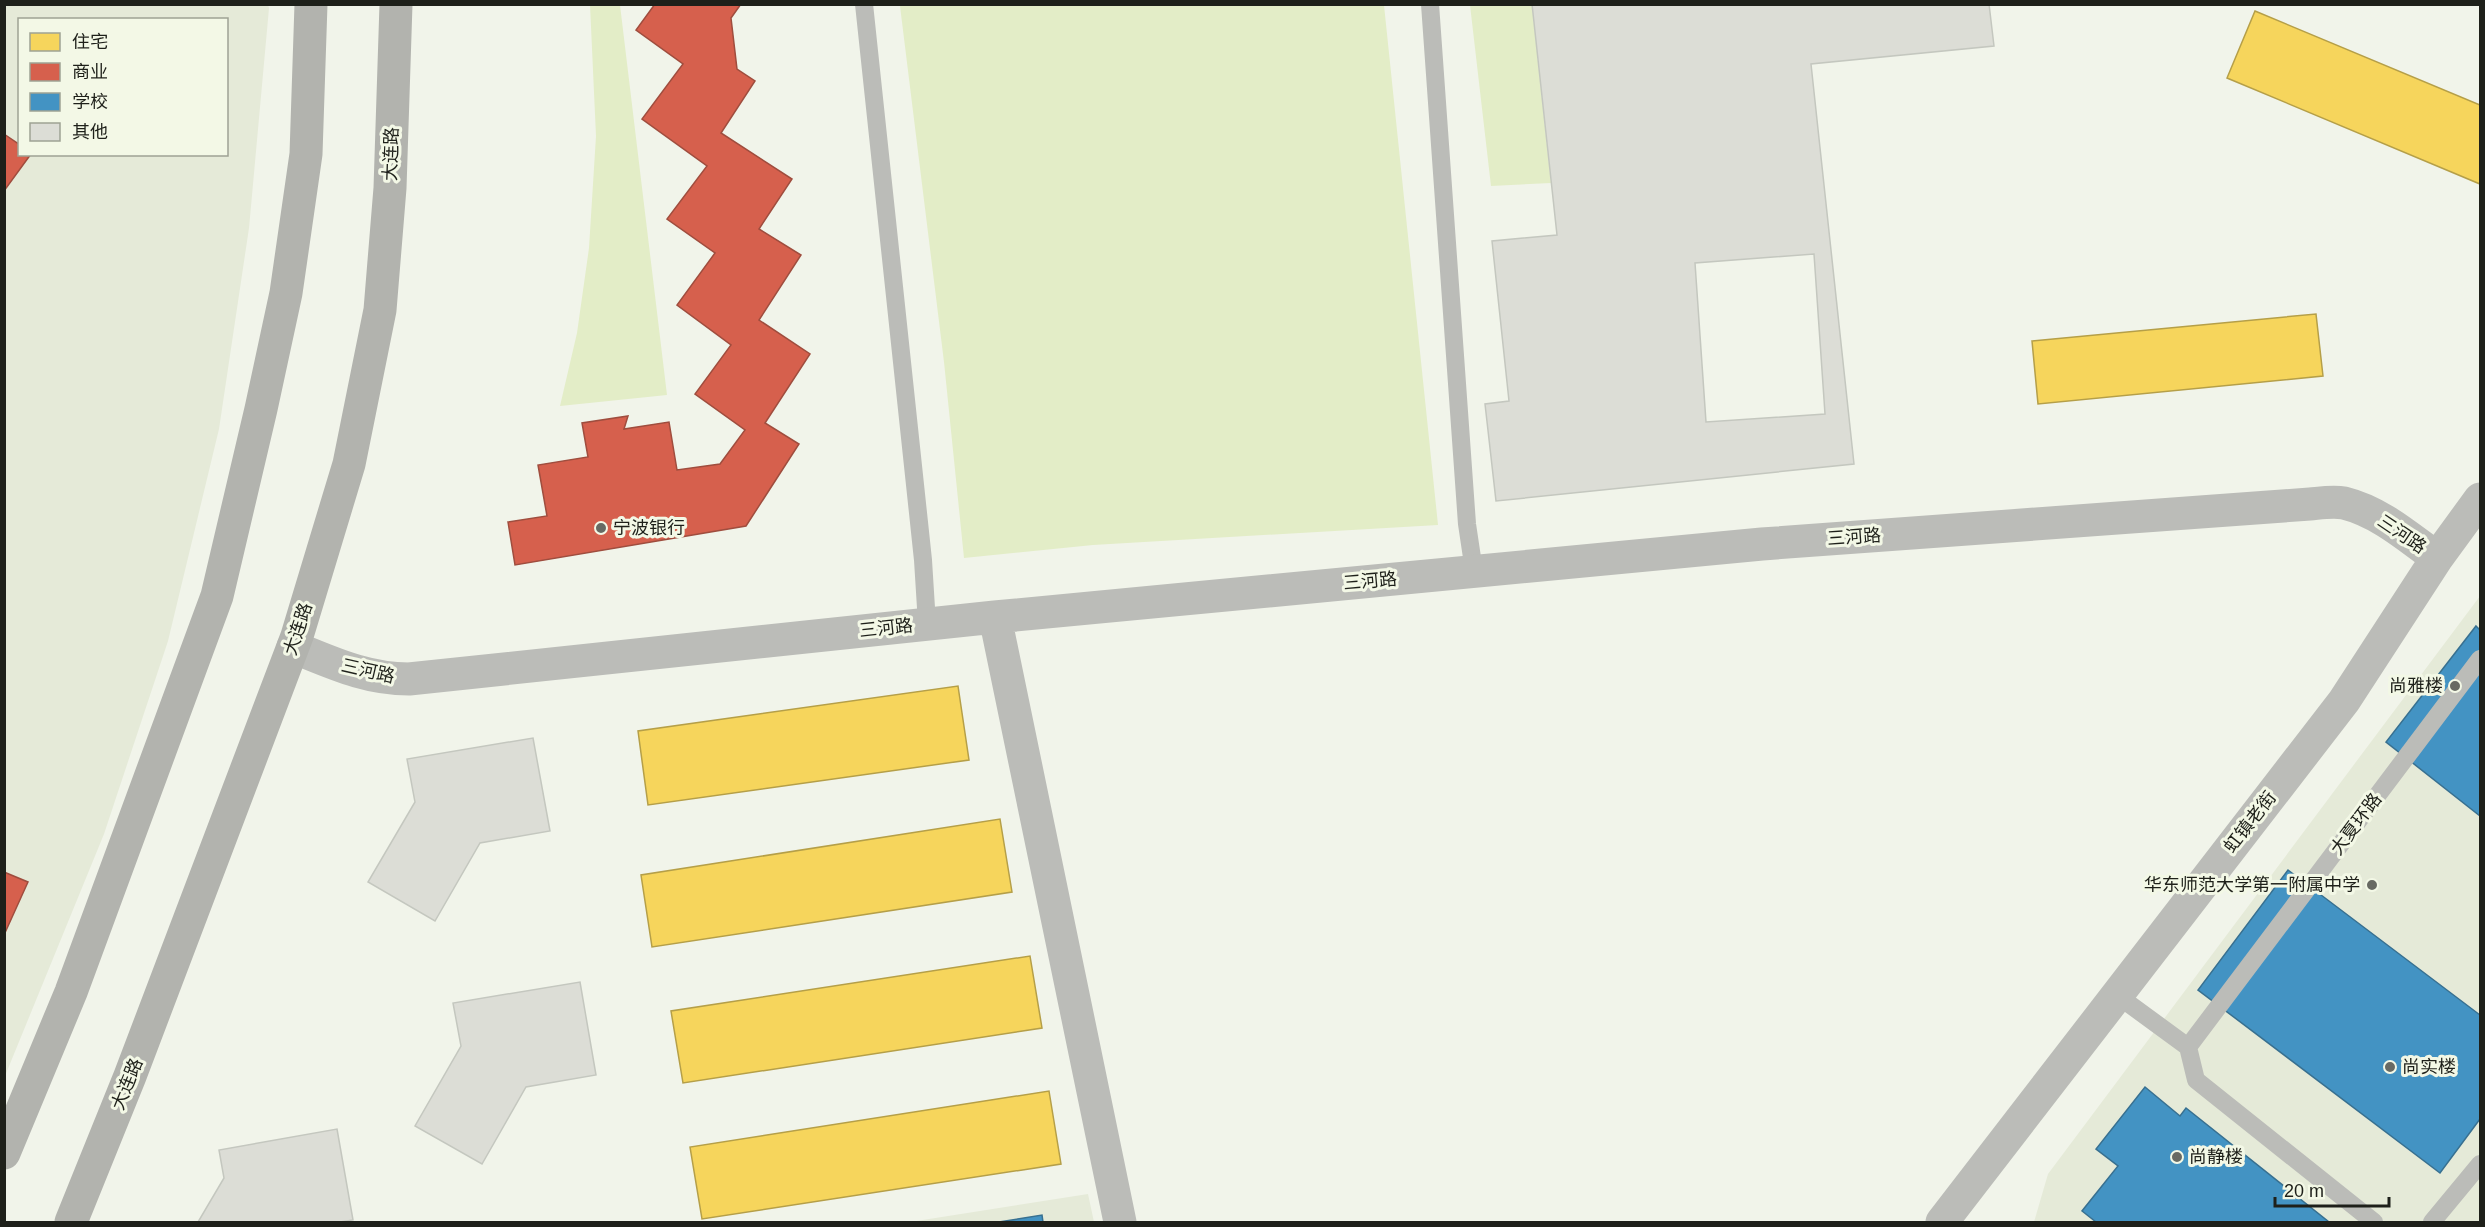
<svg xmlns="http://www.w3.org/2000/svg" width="2485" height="1227" viewBox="0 0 2485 1227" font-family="Arial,'Noto Sans SC',sans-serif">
	<rect width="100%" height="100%" fill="#f1f4ea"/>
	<path fill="#e5ead8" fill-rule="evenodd" d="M5 5H268L269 8 249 228 219 429 168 641 104 834 5 1076ZM20 20H226V154H20Z
		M2480 596V1222H2034L2048 1174Z
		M1088 1194 1094 1222H910Z"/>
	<path fill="#e3edc7" d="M924 4 1384 5 1438 525 1093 545 964 558 944 362 900 6Z
		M590 5H620L667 395 560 406 577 333 589 248 596 136Z
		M1470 5H1532L1551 183 1491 186Z"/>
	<path fill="#f6d55c" stroke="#b59f48" stroke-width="1.5" d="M2255 11 2480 105V184L2227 78Z
		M2316 314 2323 376 2038 404 2032 341Z
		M958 686 969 760 648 805 638 731Z
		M1000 819 1012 892 652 947 641 875Z
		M1030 956 1042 1028 683 1083 671 1011Z
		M1049 1091 1061 1164 702 1219 690 1147Z"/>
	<path fill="#d6604d" stroke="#9f4d3e" stroke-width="1.5" d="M655 4H741L731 18 737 69 755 81 721 133 792 179 759 229 801 255 759 320 810 354 765 423 799 444 746 526 515 565 508 522 547 516 538 465 588 457 582 423 628 416 624 429 669 422 677 470 720 464 745 430 695 394 731 345 677 305 715 253 667 219 707 166 642 119 683 64 636 30Z
		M4 134 20 145V154H31L4 191Z
		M4 872 28 882 4 935Z"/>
	<path fill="#4393c3" stroke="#387090" stroke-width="1.5" d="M2476 626 2480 630V816L2386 742Z
		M2288 870 2480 1015V1119L2440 1173 2198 990Z
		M2145 1087 2180 1116 2186 1108 2329 1222H2096L2082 1211 2118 1166 2096 1149Z
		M1042 1215 1043 1222H999Z"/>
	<path fill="#dcddd6" stroke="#c4c7bf" stroke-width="1.5" fill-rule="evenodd" d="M1532 4H1989L1994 46 1811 64 1854 464 1496 501 1485 404 1509 401 1492 241 1557 235ZM1814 254 1825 414 1706 422 1695 263Z
		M533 738 550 831 480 843 435 921 368 882 415 802 407 759Z
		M580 982 596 1075 526 1087 482 1164 415 1126 461 1046 453 1003Z
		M337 1129 353 1220 340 1222H198L224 1178 219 1150Z"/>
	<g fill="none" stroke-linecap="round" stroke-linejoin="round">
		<path stroke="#bbbcb8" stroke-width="18" d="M864 4 923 560 927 624
			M1430 4 1467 524 1474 571
			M2117 995 2188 1047 2196 1080 2374 1222
			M2188 1047 2480 659
			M2432 1222 2480 1164"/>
		<path stroke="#bbbcb8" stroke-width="33" d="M995 617 1120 1222
			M293 647C333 663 366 679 409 679L995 617 1762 544 2310 504C2321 503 2333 501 2344 503 2380 512 2408 537 2437 558
			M1942 1222 2344 701 2437 558 2480 499"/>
		<path stroke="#b2b3ae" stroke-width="33" d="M4 1153 71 992 217 596 261 409 286 293 306 154 311 4
			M71 1222 130 1076 297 636 349 464 380 310 390 188 396 4"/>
	</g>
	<g fill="#686a63" stroke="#f3f8e6" stroke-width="2">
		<circle cx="601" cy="528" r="6"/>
		<circle cx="2455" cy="686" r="6"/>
		<circle cx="2372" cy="885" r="6"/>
		<circle cx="2390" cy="1067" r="6"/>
		<circle cx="2177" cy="1157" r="6"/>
	</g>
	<g text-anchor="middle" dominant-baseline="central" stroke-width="6" stroke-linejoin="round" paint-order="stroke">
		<g font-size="18" fill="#1e201a" stroke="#f3f8e6">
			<text transform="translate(391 154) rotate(-88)">大连路</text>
			<text transform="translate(2402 534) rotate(34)">三河路</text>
			<text transform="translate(1854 537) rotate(-4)">三河路</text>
			<text transform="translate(1370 581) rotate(-5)">三河路</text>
			<text transform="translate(886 628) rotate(-6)">三河路</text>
			<text transform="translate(298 629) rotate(-72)">大连路</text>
			<text transform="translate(368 671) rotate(13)">三河路</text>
			<text transform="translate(2250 822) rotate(-52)">虹镇老街</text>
			<text transform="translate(2356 824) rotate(-53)">大夏环路</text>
			<text transform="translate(127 1084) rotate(-68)">大连路</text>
		</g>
		<g font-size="18" fill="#1e201a" stroke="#f3f8e6" text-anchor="start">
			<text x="613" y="528">宁波银行</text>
			<text x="2443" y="686" text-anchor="end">尚雅楼</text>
			<text x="2360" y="885" text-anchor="end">华东师范大学第一附属中学</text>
			<text x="2402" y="1067">尚实楼</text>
			<text x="2189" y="1157">尚静楼</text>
		</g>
	</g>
	<rect width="2485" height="1227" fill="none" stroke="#1e201a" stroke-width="12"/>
	<rect x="18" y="18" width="210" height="138" fill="#f3f8e6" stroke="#9ea294" stroke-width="1.5"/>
	<rect x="30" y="33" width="30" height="18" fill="#f6d55c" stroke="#9ea294" stroke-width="1.5"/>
	<text x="72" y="48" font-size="18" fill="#1e201a">住宅</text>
	<rect x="30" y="63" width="30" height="18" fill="#d6604d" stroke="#9ea294" stroke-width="1.5"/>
	<text x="72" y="78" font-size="18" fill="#1e201a">商业</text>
	<rect x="30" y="93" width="30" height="18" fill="#4393c3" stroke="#9ea294" stroke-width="1.5"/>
	<text x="72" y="108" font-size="18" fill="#1e201a">学校</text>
	<rect x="30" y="123" width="30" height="18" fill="#dcddd6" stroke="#9ea294" stroke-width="1.5"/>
	<text x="72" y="138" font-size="18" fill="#1e201a">其他</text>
	<path d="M2275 1197v9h114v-9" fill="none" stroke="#1e201a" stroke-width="3"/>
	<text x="2284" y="1197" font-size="18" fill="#1e201a" stroke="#f3f8e6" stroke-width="4.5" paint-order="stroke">20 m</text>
</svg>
